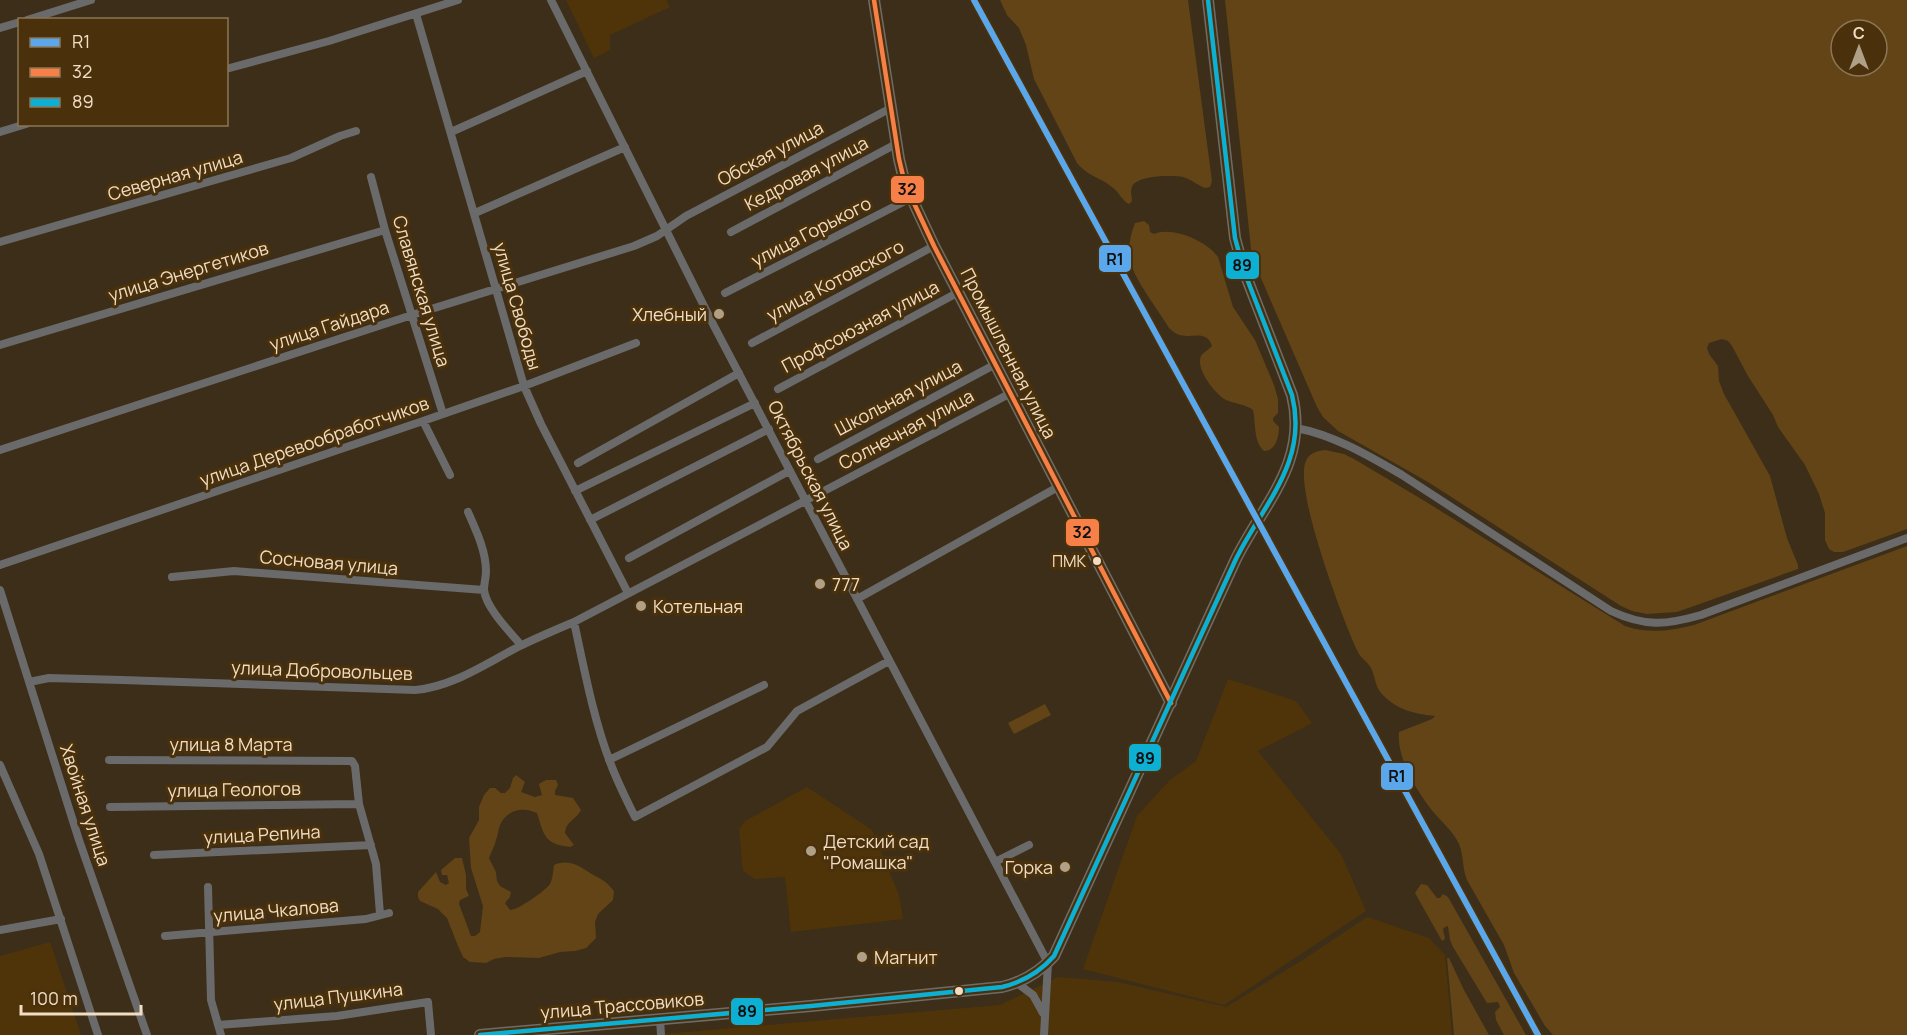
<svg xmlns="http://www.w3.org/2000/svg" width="1907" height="1035" viewBox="0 0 1907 1035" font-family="Manrope,sans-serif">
	<rect width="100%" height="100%" fill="#3c2e19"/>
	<path fill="#4f3409" d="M566 0H666L670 7 610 35V50L594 58Z
		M1228 679 1296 701 1312 723 1258 751 1341 854 1366 911 1224 1005 1083 969 1137 816 1170 780 1196 761Z
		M807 787 872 830 899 895 903 919 791 932 785 877 755 879 743 871 739 829 745 821Z
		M1367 917 1429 938 1445 955 1452 1035H652L1000 1005 1058 977 1118 982 1226 1007 1301 961Z
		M50 942 81 1035H0V956Z"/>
	<path fill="#624416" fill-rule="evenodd" d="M1000 0H1188L1212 181 1210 187 1205 188C1197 185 1191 179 1183 177 1173 175 1136 175 1132 187 1130 191 1132 197 1132 201L1129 204C1122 201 1119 192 1112 187 1100 177 1087 176 1077 163L1034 79 1026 45 1019 28 1007 15Z
		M1225 0H1907V529L1843 552H1834L1829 549 1825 540V513L1819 494 1805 465 1778 427 1773 415 1748 376 1732 346 1728 341 1722 339 1709 343 1707 348 1709 354 1718 366 1719 381 1724 394 1770 476 1787 538 1798 565V569L1677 612 1647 614 1632 611 1621 606 1428 482 1338 431 1323 417 1317 407 1257 269 1251 249ZM1841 30H1877V66H1841Z
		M1144 221 1149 225 1150 232 1154 234C1172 226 1207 241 1218 257L1233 307 1255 340 1274 385 1278 399V413L1273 418V421L1279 427C1279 436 1276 451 1264 451 1253 441 1256 423 1253 410 1245 404 1235 404 1226 400 1216 395 1195 369 1201 356 1203 353 1209 349 1212 346 1206 328 1191 340 1177 334 1176 334 1170 329 1169 328 1159 311 1131 275 1129 257 1128 247 1131 233 1135 223Z
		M1325 450 1344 454 1354 459 1423 500 1625 626C1648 634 1670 631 1694 625L1907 546V1035H1553L1545 1026 1514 973 1504 945 1467 880C1462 868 1464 856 1459 844 1454 833 1444 824 1436 815 1419 796 1396 758 1399 732L1432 719 1435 716C1415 714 1396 710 1381 693 1375 686 1375 676 1371 668 1367 661 1360 658 1357 650 1343 620 1293 488 1306 461 1309 453 1317 451 1325 450Z
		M1045 704 1051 715 1014 734 1008 723Z
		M516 775 525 782 521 792 535 797 542 795 539 784 546 780H556L558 785 555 791V795L573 798 581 810C576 820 566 821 565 833L574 845 570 847C544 844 544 835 537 813 522 806 507 810 500 825 498 830 498 835 496 840 495 846 491 852 489 858L496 872 497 881 500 886 511 892 510 897 505 903 510 910C518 910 545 891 550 884 553 878 553 871 554 865 568 859 578 865 590 873 602 880 605 880 614 891L613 900 598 914 595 922 596 938 586 948 575 951 560 952 539 958 505 957 494 959 486 963 470 962 463 957 458 946 447 918 438 909 420 901 418 897V892L436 872 440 882 446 885 449 883 447 875H442L441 870 455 858H462L466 875V889L469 896 460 900 459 904 471 936H475L480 932 483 906 471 868 469 838 479 820V807L484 795 490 788H495L501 793H505L510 788 513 778Z
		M1421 884 1427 885 1437 898H1440L1443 894 1448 897 1526 1035H1504L1496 1020 1495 1012 1500 1007 1498 1002 1487 1003 1453 947 1450 940 1448 926 1445 927 1443 929 1445 939 1442 941 1415 893Z
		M1447 958H1449L1464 990 1489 1035H1454Z"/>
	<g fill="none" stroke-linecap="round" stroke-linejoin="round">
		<path stroke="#6a6a6b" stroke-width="8" d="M551 0 714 326 1048 963 1044 1035
			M416 14 524 386 541 424 628 593
			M27 20 91 0
			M0 28 20 22
			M226 69 329 41 458 0
			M0 132 26 124
			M451 132 587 71
			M371 177 385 230 443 414
			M475 213 625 147
			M731 232 896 144
			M0 242 291 158 340 136 356 131
			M725 293 911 198
			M752 343 934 246
			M0 345 385 230
			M778 389 957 293
			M423 421 450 475
			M1296 428C1334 435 1369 456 1402 475L1611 611C1645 627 1666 625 1701 615L1907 538
			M0 450 412 315 634 246 657 236 686 216 891 108
			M818 459 994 365
			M578 463 739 373
			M575 491 755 403
			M468 512C476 530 486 551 486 571 486 577 484 584 484 590 486 608 510 632 521 645
			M590 520 769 429
			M629 558 789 471
			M0 565 423 421 524 386 636 343
			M172 577 234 571 484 590
			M0 590 79 840 147 1035
			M857 599 1058 487
			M574 622C584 668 593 717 610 762 617 781 626 799 635 817L767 747 797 711 889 661
			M29 682 49 678 122 680 415 690C452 687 485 664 518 647 536 638 555 630 574 622L1009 394
			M109 760 352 761 355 766 359 804 376 864 380 914
			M609 760 764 685
			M0 765 39 854 98 1035
			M110 807 359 804
			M154 855 371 845
			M995 862 1029 845
			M208 887 211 1000 221 1035
			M0 930 61 919
			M165 936 366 919 389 913
			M1017 983 1033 995 1043 1013
			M660 1019 661 1035
			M218 1025 337 1016 428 1002 431 1035"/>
		<path stroke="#6c6c6b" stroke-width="12" d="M874 0 899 159 905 184 934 246 1171 703
			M480 1035 811 1006 1002 987C1023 982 1039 973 1054 956L1235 561C1262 505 1309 463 1292 395L1244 271 1235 238 1208 0"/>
		<g stroke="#4a310b" stroke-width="9">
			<path id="bus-1" d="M874 0 899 159 905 184 934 246 1171 703"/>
		</g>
		<g stroke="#4a310b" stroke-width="9">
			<path id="bus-2" d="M480 1035 811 1006 1002 987C1023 982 1039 973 1054 956L1235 561C1262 505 1309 463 1292 395L1244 271 1235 238 1208 0"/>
		</g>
		<use href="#bus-1" stroke="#f78048" stroke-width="4.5"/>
		<use href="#bus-2" stroke="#0dafd3" stroke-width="4.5"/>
		<g stroke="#4a310b" stroke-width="10">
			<path id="rail-1" d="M974 0 1538 1035"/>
		</g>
		<use href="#rail-1" stroke="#5aa8eb" stroke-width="6"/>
	</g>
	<g fill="#b1a088" stroke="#4a310b" stroke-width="2">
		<circle cx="719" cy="314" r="6"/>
		<circle cx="820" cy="584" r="6"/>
		<circle cx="641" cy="606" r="6"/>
		<circle cx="811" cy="851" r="6"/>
		<circle cx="1065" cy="867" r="6"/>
		<circle cx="862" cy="957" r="6"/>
	</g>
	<g fill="#f0ddc4" stroke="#4a310b" stroke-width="2">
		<circle cx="1097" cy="561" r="5"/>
		<circle cx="959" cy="991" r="5"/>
	</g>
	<g text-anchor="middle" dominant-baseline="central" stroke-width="6" stroke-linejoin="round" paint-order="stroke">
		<g font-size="16" fill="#f0ddc4" stroke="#4a310b" text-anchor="end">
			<text x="1086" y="561">ПМК</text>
		</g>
		<g font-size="18" fill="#f0ddc4" stroke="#4a310b">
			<text transform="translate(770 153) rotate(-28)">Обская улица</text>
			<text transform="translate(806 173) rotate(-28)">Кедровая улица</text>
			<text transform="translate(175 175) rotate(-16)">Северная улица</text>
			<text transform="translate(811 231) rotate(-27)">улица Горького</text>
			<text transform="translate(188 271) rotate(-17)">улица Энергетиков</text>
			<text transform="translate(835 280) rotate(-28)">улица Котовского</text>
			<text transform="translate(422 291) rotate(73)">Славянская улица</text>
			<text transform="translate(518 306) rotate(74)">улица Свободы</text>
			<text transform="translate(329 325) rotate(-18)">улица Гайдара</text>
			<text transform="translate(860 326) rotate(-28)">Профсоюзная улица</text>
			<text transform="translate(1009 353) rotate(63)">Промышленная улица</text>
			<text transform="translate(898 397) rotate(-28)">Школьная улица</text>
			<text transform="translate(906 429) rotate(-28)">Солнечная улица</text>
			<text transform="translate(314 441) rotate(-19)">улица Деревообработчиков</text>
			<text transform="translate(811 475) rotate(63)">Октябрьская улица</text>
			<text transform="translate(329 562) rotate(5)">Сосновая улица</text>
			<text transform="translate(322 670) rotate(2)">улица Добровольцев</text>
			<text x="231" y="744">улица 8 Марта</text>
			<text transform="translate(234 789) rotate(-1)">улица Геологов</text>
			<text transform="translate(86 805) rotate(72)">Хвойная улица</text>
			<text transform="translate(262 834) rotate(-3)">улица Репина</text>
			<text transform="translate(276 910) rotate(-5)">улица Чкалова</text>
			<text transform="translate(338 996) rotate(-7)">улица Пушкина</text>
			<text transform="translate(622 1005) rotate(-5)">улица Трассовиков</text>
		</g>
		<g font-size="18" fill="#f0ddc4" stroke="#4a310b" text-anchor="start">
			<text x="707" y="314" text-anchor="end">Хлебный</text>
			<text x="832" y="584">777</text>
			<text x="653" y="606">Котельная</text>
			<text x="823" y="841">Детский сад<tspan x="823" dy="21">"Ромашка"</tspan></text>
			<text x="1053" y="867" text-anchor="end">Горка</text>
			<text x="874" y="957">Магнит</text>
		</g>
	</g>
	<g stroke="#4a310b" stroke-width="2">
		<rect x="890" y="175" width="35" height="29" rx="6" fill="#f78048"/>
		<rect x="1098" y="244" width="34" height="29" rx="6" fill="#5aa8eb"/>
		<rect x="1225" y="251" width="35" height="29" rx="6" fill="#0dafd3"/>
		<rect x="1065" y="518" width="35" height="29" rx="6" fill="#f78048"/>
		<rect x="1128" y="743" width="34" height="29" rx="6" fill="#0dafd3"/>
		<rect x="1380" y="762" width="34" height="29" rx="6" fill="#5aa8eb"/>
		<rect x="730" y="997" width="34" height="29" rx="6" fill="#0dafd3"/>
	</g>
	<g font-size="16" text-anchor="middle" font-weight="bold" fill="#111">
		<text x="907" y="195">32</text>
		<text x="1115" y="265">R1</text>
		<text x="1242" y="271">89</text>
		<text x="1082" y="538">32</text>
		<text x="1145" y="764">89</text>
		<text x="1397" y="782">R1</text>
		<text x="747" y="1017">89</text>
	</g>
	<rect x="18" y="18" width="210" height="108" fill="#4a310b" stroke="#8c7655" stroke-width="1.5"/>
	<rect x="30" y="38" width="30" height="9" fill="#5aa8eb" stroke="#8c7655" stroke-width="1.5"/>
	<text x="72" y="48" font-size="18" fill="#f0ddc4">R1</text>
	<rect x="30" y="68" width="30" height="9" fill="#f78048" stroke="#8c7655" stroke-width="1.5"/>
	<text x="72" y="78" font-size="18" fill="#f0ddc4">32</text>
	<rect x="30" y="98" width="30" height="9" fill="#0dafd3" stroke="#8c7655" stroke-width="1.5"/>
	<text x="72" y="108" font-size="18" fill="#f0ddc4">89</text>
	<g transform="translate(1859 48)"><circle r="28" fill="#4a310b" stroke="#8c7655" stroke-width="1.5"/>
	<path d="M0-4.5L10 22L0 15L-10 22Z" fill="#b1a088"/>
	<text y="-9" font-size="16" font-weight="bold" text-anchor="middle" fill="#f0ddc4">С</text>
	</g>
	<path d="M21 1005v9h120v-9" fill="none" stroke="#f0ddc4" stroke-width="3"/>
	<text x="30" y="1005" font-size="18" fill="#f0ddc4" stroke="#4a310b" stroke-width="4.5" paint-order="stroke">100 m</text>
</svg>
